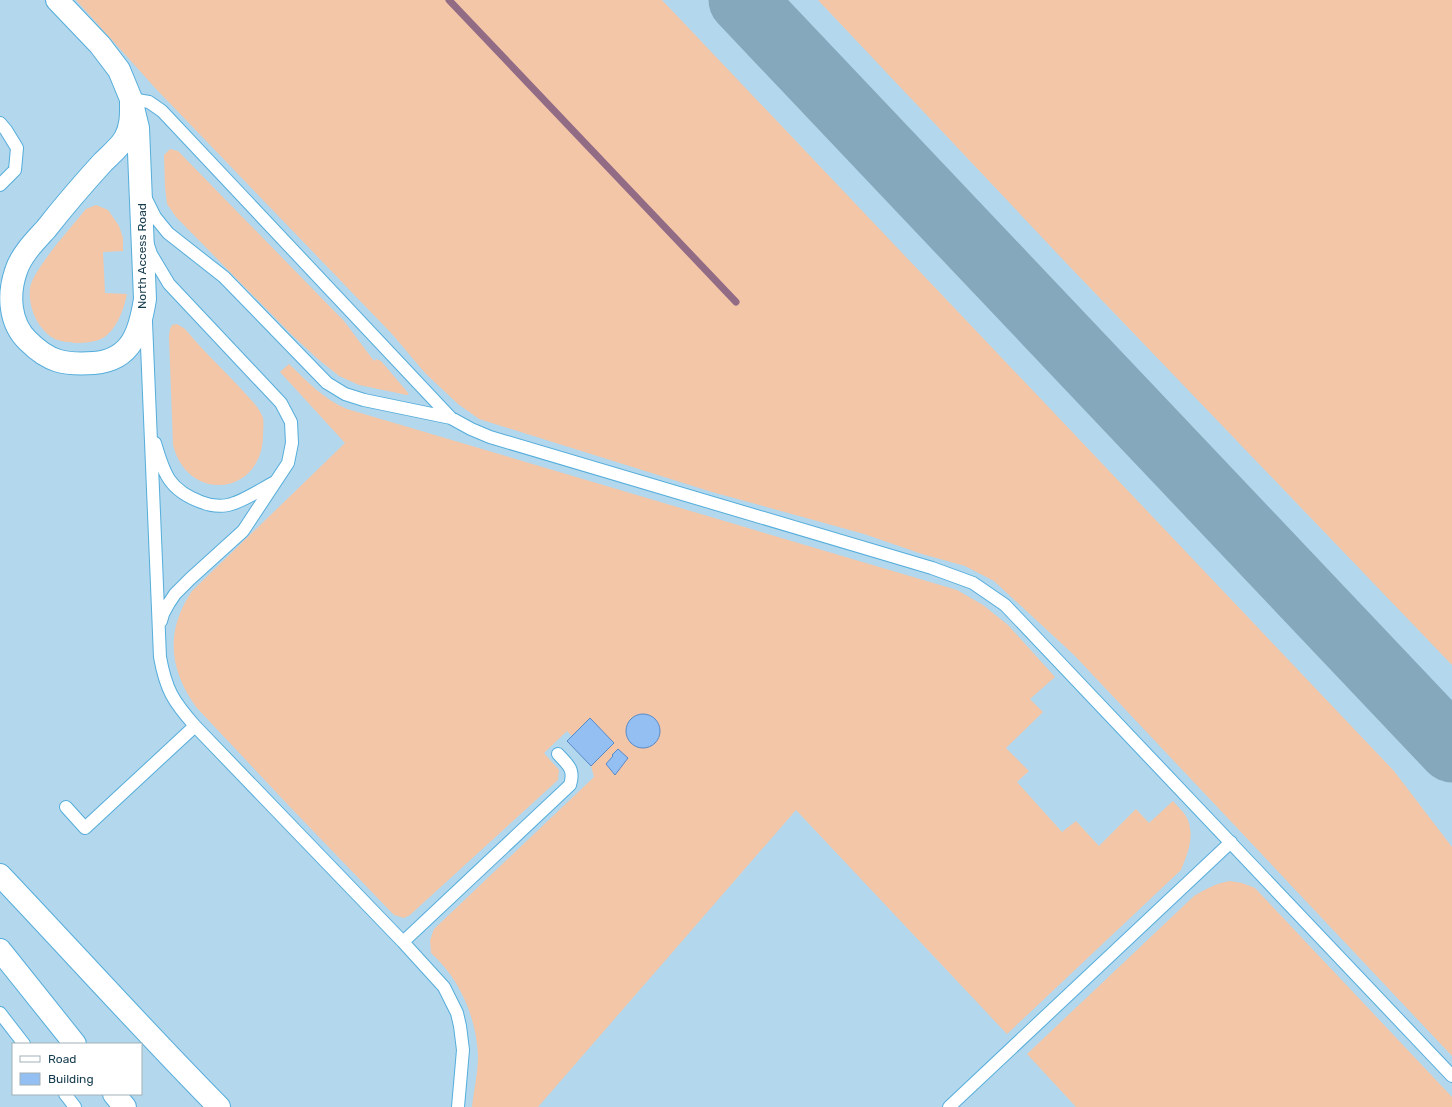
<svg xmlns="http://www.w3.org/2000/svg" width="1452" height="1107" viewBox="0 0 1452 1107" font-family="Rubik,sans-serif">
	<rect width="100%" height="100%" fill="#c7e8fb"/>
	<path fill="#b3d7ec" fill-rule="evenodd" d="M0 0H1452V1107H0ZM13 1044H141V1094H13Z"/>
	<path fill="#f4c6a8" d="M76 0H662L1394 771 1452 847V1056L1074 655 994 581 965 566 922 554 864 534 712 492 479 419 458 404 425 373 392 334 157 90Z
		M818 0H1452V665L1071 268Z
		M170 149 178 151 344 321 374 361 376 359 381 361 409 394 407 395 359 385 339 376 318 359 292 335 176 217 167 204 165 187 164 155Z
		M96 205 108 210 119 226 123 238V251L103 252 105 293 127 294C124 309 117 329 103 338 96 342 85 343 76 343 70 342 59 342 53 338 37 328 28 307 30 288 32 271 73 225 86 209Z
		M177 324 185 329C203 351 224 370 243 391 250 399 260 408 263 418 264 424 263 431 263 436 262 495 188 504 173 445L169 337 170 329 172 325Z
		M289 364C308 382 323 399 347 409L957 590 983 605 1008 625 1055 677 1030 699 1043 712 1006 748 1029 771 1017 782 1062 832 1076 821 1099 846 1136 809 1149 823 1173 801C1177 806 1184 812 1187 818 1195 836 1188 853 1181 870L1007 1034 796 810 538 1107H472C474 1090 478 1072 478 1055 476 1017 460 979 431 953L430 940 434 929 594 777 591 766 614 743 590 718 572 736 567 731 544 753 559 770 558 780 410 915 404 918 394 915 291 808 196 707C169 669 165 631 192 591L345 443 280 372Z
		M1230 881 1242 883 1255 888 1452 1097V1107H1076L1027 1054 1194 896C1206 889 1216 883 1230 881Z"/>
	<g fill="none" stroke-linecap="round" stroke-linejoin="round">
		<path stroke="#926b85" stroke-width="7" d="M449 0 736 302"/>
		<path stroke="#86a8bc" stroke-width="67" d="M742 0 1452 749"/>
	</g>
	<path fill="#94bff3" stroke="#5689c7" d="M626 731a17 17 0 1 1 34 0a17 17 0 1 1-34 0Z
		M590 718 614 743 591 766 567 741Z
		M618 749 628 758 615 775 606 764 613 756 612 755Z"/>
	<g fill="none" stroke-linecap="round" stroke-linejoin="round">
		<g stroke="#54addb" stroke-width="14">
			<path id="lane" d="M131 99 149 102 162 111 451 418 471 429 490 437 932 568 973 583 1005 605 1452 1076
				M0 123 6 130 17 148 15 170 0 185
				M146 199 155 217 168 233 224 277 327 383 345 394 364 400 451 418
				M148 245 151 254 169 284 281 403 291 422 292 443 288 463 243 531 190 579 175 594 169 603 163 614 161 621
				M146 322 160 657C166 690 173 701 195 726L403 942 444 987 457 1013 460 1026 463 1050 458 1107
				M155 443C164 474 169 490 201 502 211 506 218 507 228 505 243 502 261 489 275 482
				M66 807 85 828 195 726
				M403 942 570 785C575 769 568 765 558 754
				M0 1013 24 1044
				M65 1094 75 1107
				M949 1107 1231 842"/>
		</g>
		<g stroke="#54addb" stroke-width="24">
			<path id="street" d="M57 0 100 45 119 70 131 99 138 128 145 299C140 331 132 360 94 363 64 365 49 362 28 341 9 323 8 294 16 271 21 255 35 241 46 229 64 206 83 184 103 162 110 155 121 146 125 138 132 126 131 112 131 99
				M0 875C73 952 144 1031 219 1107"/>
		</g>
		<g stroke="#54addb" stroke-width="24">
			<path id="secondary" d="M0 950 75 1044
				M114 1094 125 1107"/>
		</g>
		<use href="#lane" stroke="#fff" stroke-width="12"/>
		<use href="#street" stroke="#fff" stroke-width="22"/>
		<use href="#secondary" stroke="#fff" stroke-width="22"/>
	</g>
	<g text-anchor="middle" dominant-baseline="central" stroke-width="3" stroke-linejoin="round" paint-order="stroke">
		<g font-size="12" fill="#153b4e" stroke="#fff">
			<text transform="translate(142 256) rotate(-90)">North Access Road</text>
		</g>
	</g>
	<rect x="12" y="1043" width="130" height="52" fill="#ffffff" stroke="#a1b1b8"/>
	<rect x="20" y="1056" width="20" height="6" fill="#ffffff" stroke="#a1b1b8"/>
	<text x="48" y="1063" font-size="12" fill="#153b4e">Road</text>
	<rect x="20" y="1073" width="20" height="12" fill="#94bff3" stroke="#a1b1b8"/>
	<text x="48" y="1083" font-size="12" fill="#153b4e">Building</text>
</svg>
